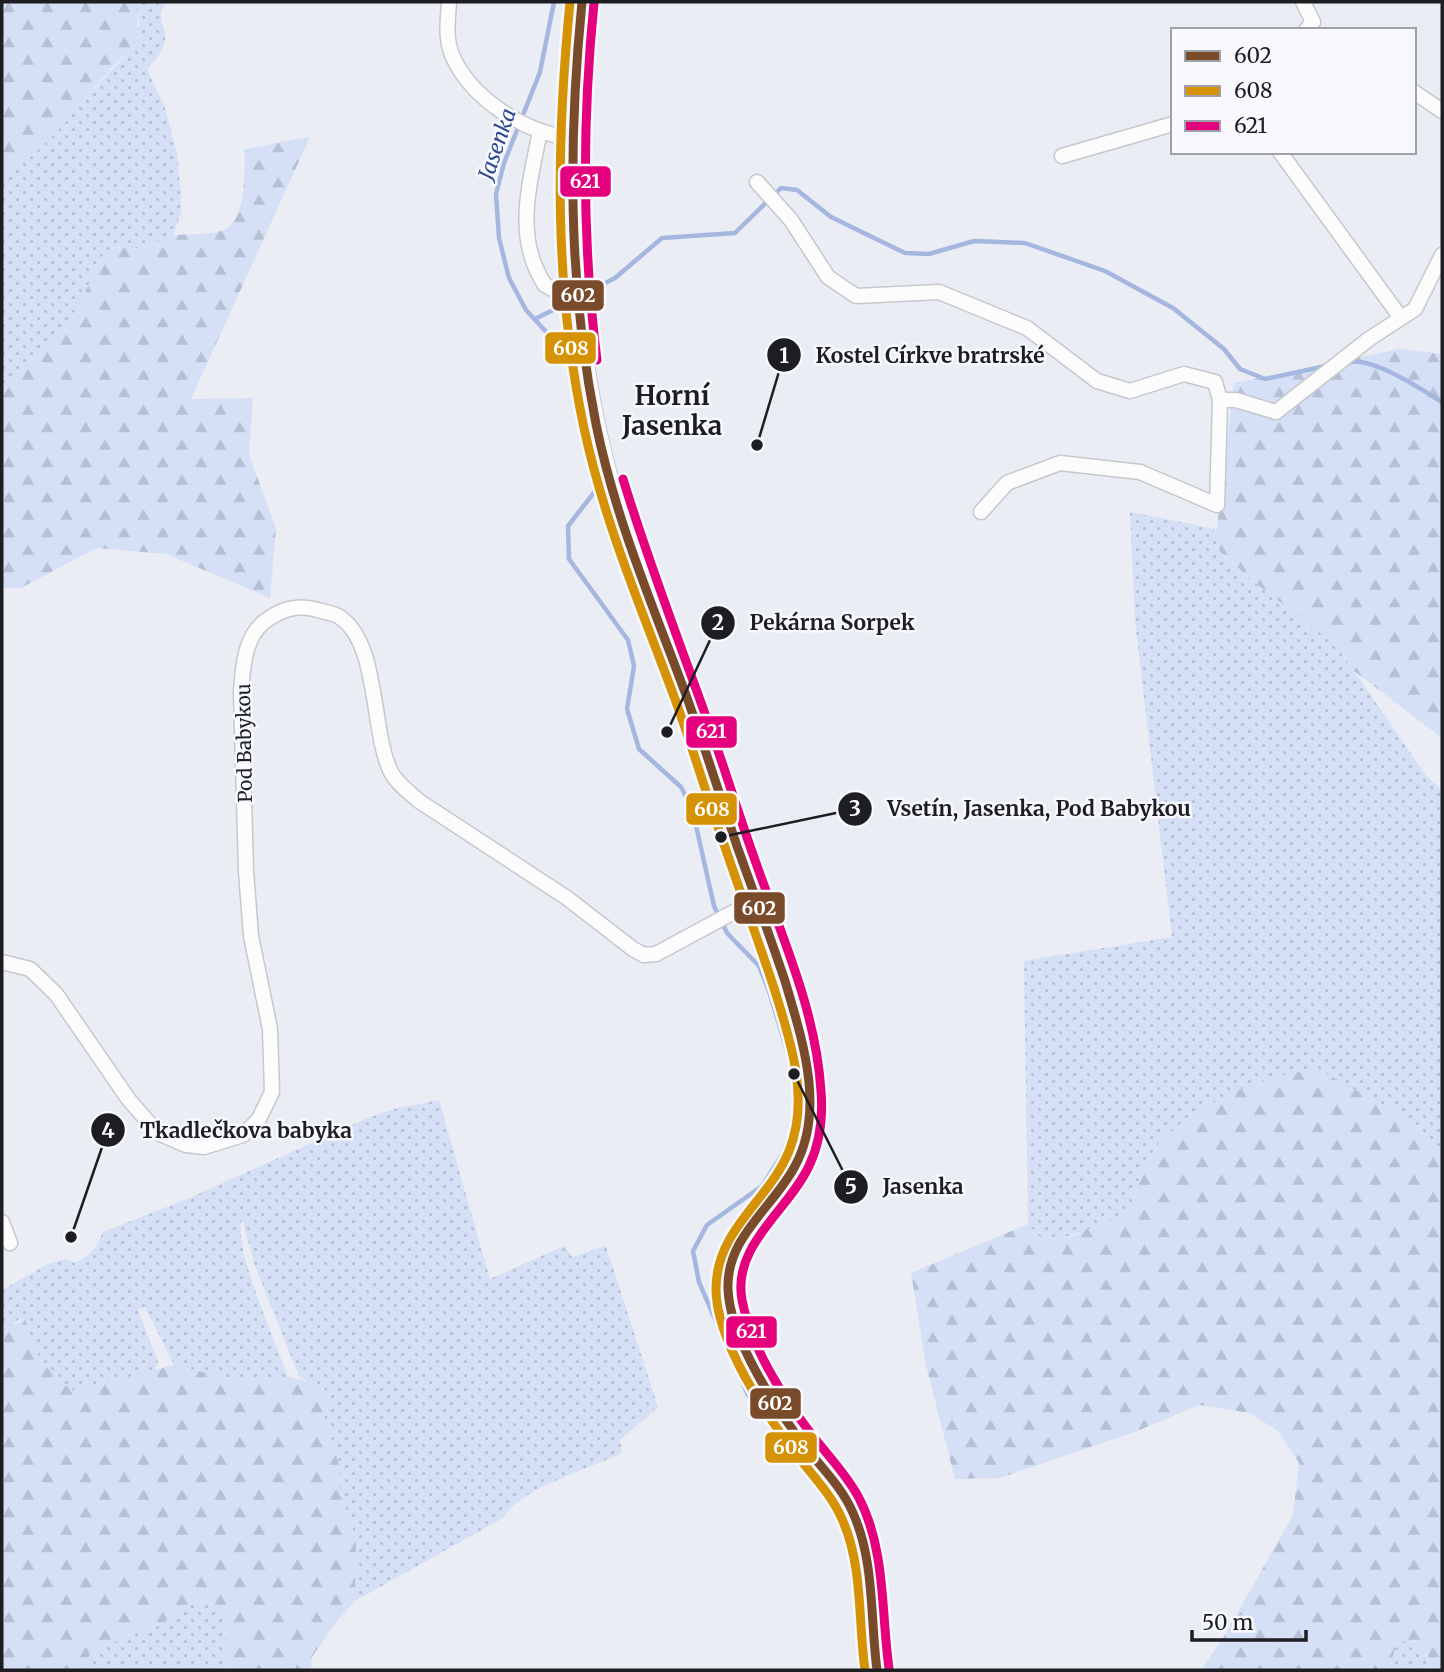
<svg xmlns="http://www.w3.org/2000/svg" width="1444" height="1672" viewBox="0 0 1444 1672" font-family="Merriweather,serif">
	<defs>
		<pattern id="grass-dots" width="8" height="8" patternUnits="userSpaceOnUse" patternTransform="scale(1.75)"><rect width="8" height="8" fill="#d5dff6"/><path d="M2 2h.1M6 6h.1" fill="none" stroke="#b6bfd3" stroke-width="1.8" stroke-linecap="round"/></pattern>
		<pattern id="forest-firs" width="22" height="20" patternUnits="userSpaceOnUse" patternTransform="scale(1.75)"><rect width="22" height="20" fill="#d5dff6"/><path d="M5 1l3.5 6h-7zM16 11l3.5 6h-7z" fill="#b6bfd3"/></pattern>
	</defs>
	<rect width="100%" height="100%" fill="#eaedf4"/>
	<path fill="url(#grass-dots)" d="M130 2H168C154 14 166 25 165 39 164 50 155 61 147 69L165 108 177 154 181 192V213L173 236C161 240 149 246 137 248 126 250 115 243 106 252 98 259 88 290 82 301 60 337 26 363 2 397V180C55 141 92 87 139 42V13Z
		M1130 512 1215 529 1220 553 1254 582 1336 645 1427 777 1442 790V1155L1416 1125 1195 1112C1175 1129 1156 1144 1144 1167 1136 1182 1137 1201 1124 1212 1111 1224 1065 1238 1048 1241L1036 1234 1028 1224 1024 961 1172 937 1135 621Z
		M439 1100 490 1279 564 1246 572 1257 606 1246 658 1407 620 1440 622 1453C590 1469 520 1488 503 1518L355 1601 356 1540 340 1491V1468L323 1412 331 1396 319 1384 313 1386 299 1376 255 1266 242 1219C232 1247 277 1344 288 1377L239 1381 174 1365 145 1307 138 1310 158 1362 154 1371 72 1391C58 1380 35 1359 30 1342 28 1333 30 1327 25 1319H19L5 1333 2 1326V1290L48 1264 66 1259 74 1263C91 1256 96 1249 103 1232L187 1199 365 1119 394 1109Z
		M206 1602 216 1605 225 1619 226 1667 222 1670H79L90 1654 123 1638 164 1622 190 1605Z
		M1404 1641C1426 1640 1425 1653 1431 1670H1389L1395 1649Z"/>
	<path fill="url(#forest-firs)" d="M2 2H130L139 13 137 26 140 31 139 42 113 66 56 133 25 162 2 180Z
		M310 137 191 399 253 398 249 454 276 529 270 598 166 554 96 548 21 588H2V397C25 363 58 338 80 303 88 290 97 258 107 251 118 244 127 250 138 248 150 245 161 238 173 236 189 232 206 236 221 231 248 223 244 171 245 149Z
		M1400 349 1442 354V738L1354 671 1336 645 1254 582 1220 552 1216 534 1234 383Z
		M1319 1070 1393 1110 1416 1125 1442 1155V1670H1431L1427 1654 1415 1641H1404L1395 1649 1389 1670H1201L1223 1638 1293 1515 1299 1463 1279 1432 1250 1413 1199 1405 1137 1431 1000 1478 955 1479 926 1365 911 1273 1028 1224 1036 1234 1048 1241 1073 1236 1124 1213 1134 1197 1143 1169 1160 1141 1195 1112 1247 1086 1292 1073Z
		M25 1319 40 1361 72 1391 174 1365 239 1381 288 1377 318 1384 331 1396 323 1412 340 1468V1491L356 1540 355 1601 336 1622 312 1657 311 1670H222L226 1667 225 1619 216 1605 206 1602 190 1605 164 1622 123 1638 90 1654 79 1670H2V1326H11Z"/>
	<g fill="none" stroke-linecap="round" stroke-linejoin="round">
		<path stroke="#a5b6e0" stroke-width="4.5" d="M554 2 540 72 504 163 496 194 499 238 509 278 526 310 573 361
			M582 295 615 278 662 238 735 233 781 188 797 190 831 217 905 253 929 254 974 241 1025 243 1105 271 1173 308 1224 349 1240 369 1265 379 1326 366
			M535 319 571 301
			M1349 362C1373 357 1421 389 1442 402
			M603 481 568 526 569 559 628 640 634 666 627 709 639 749 681 787 692 808 714 906 727 933 759 966 769 991 794 1074 793 1127 782 1155 762 1186 707 1225 693 1251 699 1282 748 1395 841 1518 849 1537 863 1670"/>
		<g stroke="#c6c8cd" stroke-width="17">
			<path id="minor" d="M449 2C448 19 445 38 452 55 471 99 525 133 571 138
				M1303 2 1313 22 1306 30
				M1414 92 1442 111
				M540 131C530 183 513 237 545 285L554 290 575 289
				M1280 152 1401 318
				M1062 156 1173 124
				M757 182 791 220 828 277 856 296 939 292 1027 328 1097 381 1130 391 1184 374 1215 382 1220 400
				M981 512 1007 483 1060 463 1140 472 1217 505 1220 400H1236L1276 412 1369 339 1415 309 1442 255
				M2 962 30 969 56 994 129 1100 158 1133 186 1145 204 1147 243 1135 259 1119 272 1092 270 1029 251 936 246 871 241 691C243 668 244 638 264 622 281 609 297 604 318 610 324 612 333 613 338 616 379 640 371 729 390 770 395 782 409 792 419 801L567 898 633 949 644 955 656 954 756 900
				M2 1222 10 1243"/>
		</g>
		<g stroke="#c6c8cd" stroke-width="20">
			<path id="tertiary" d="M582 2C563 164 567 327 611 486 631 557 660 625 686 695 707 753 725 812 746 871 767 929 790 988 803 1048 812 1088 815 1133 794 1169 771 1209 724 1240 728 1291 732 1336 773 1406 801 1441 819 1465 840 1486 853 1513 875 1563 868 1618 877 1670"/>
		</g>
		<use href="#minor" stroke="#fcfcfd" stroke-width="14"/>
		<use href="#tertiary" stroke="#fcfcfd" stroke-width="18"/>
		<g stroke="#f7f9fe" stroke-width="14">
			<path id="bus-1" d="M582 2C568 144 568 284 596 424 615 518 653 606 686 695 704 745 720 796 737 846 753 891 770 936 785 981 802 1039 826 1109 795 1166 773 1208 726 1237 728 1289 730 1340 777 1410 807 1449 823 1469 843 1489 853 1513 875 1562 870 1618 877 1670"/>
		</g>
		<g stroke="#f7f9fe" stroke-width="14">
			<path id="bus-2" d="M570 2C556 145 554 287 584 428 604 522 642 610 675 699 693 749 708 800 726 850 741 895 758 939 773 985 789 1036 811 1098 789 1151 769 1201 716 1229 716 1289 716 1340 765 1414 796 1454 812 1475 831 1494 842 1519 863 1565 858 1620 865 1670"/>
		</g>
		<g stroke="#f7f9fe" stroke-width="14">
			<path id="bus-3" d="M594 3C582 123 582 241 597 360
				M623 479C648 561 679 641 708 722 725 769 739 816 756 863 782 937 816 1011 821 1091 823 1116 820 1143 809 1166 788 1211 732 1245 742 1300 751 1347 781 1394 809 1431 826 1454 846 1473 859 1498 886 1550 881 1612 889 1668"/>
		</g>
		<use href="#bus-1" stroke="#7a4b2a" stroke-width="9"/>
		<use href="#bus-2" stroke="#d69205" stroke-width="9"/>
		<use href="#bus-3" stroke="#e5007d" stroke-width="9"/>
	</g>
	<g text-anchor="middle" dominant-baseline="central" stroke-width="5" stroke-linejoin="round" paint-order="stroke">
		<g font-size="19" fill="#1c1e22" stroke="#f7f9fe">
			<text transform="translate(244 743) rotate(-91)">Pod Babykou</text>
		</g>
		<g font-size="21" font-style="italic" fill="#30488e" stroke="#f7f9fe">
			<text transform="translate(497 144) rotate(-71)">Jasenka</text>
		</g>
		<g font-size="26" font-weight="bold" fill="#1c1e22" stroke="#f7f9fe">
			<text x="672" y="395">Horní<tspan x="672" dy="30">Jasenka</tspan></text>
		</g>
	</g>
	<path fill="none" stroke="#1c1e22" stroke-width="2.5" d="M757 445L784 355M667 732L718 623M721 837L855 809M71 1237L108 1130M794 1074L851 1187"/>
	<g fill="#1c1e22" stroke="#f7f9fe" stroke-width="2.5">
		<circle cx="757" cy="445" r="7"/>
		<circle cx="667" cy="732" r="7"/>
		<circle cx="721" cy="837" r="7"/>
		<circle cx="71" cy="1237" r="7"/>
		<circle cx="794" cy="1074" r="7"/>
		<circle cx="784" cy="355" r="18"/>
		<circle cx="718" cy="623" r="18"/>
		<circle cx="855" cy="809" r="18"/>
		<circle cx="108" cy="1130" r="18"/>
		<circle cx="851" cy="1187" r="18"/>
	</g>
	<g font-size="21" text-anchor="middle" font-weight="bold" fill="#fff">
		<text x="784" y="363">1</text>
		<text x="718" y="630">2</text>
		<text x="855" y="816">3</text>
		<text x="108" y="1138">4</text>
		<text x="851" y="1194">5</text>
	</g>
	<g font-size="21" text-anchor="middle" font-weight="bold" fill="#1c1e22" stroke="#f7f9fe" stroke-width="5" stroke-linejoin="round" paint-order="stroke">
		<text x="930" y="363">Kostel Církve bratrské</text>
		<text x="832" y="630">Pekárna Sorpek</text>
		<text x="1039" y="816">Vsetín, Jasenka, Pod Babykou</text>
		<text x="246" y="1138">Tkadlečkova babyka</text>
		<text x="923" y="1194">Jasenka</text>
	</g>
	<g stroke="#f7f9fe" stroke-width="2.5">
		<rect x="559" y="165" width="53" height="33" rx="7" fill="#e5007d"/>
		<rect x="551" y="279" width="54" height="33" rx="7" fill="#7a4b2a"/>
		<rect x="544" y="331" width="53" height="34" rx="7" fill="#d69205"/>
		<rect x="685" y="715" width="53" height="34" rx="7" fill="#e5007d"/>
		<rect x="685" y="792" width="53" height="34" rx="7" fill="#d69205"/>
		<rect x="733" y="891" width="53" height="34" rx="7" fill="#7a4b2a"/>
		<rect x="725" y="1315" width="53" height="34" rx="7" fill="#e5007d"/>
		<rect x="749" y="1387" width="53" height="33" rx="7" fill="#7a4b2a"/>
		<rect x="764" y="1431" width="54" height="33" rx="7" fill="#d69205"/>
	</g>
	<g font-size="19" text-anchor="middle" font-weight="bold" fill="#fff">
		<text x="585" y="188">621</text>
		<text x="578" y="302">602</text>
		<text x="571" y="355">608</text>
		<text x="711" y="738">621</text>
		<text x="712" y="816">608</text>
		<text x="759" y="915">602</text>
		<text x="751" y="1338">621</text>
		<text x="775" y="1410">602</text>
		<text x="791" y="1454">608</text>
	</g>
	<rect width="1444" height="1672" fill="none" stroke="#1c1e22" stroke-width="7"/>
	<rect x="1171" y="28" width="245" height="126" fill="#f7f9fe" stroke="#9fa1a6" stroke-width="2"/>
	<rect x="1185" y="51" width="35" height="10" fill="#7a4b2a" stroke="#9fa1a6" stroke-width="2"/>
	<text x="1234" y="63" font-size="21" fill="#1c1e22">602</text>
	<rect x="1185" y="86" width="35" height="10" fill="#d69205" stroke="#9fa1a6" stroke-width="2"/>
	<text x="1234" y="98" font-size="21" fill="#1c1e22">608</text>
	<rect x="1185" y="121" width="35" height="10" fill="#e5007d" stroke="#9fa1a6" stroke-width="2"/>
	<text x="1234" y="133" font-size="21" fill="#1c1e22">621</text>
	<path d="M1192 1630v10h114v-10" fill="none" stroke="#1c1e22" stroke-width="3.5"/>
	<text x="1202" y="1630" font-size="21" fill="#1c1e22" stroke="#f7f9fe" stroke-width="5" paint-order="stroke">50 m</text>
</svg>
